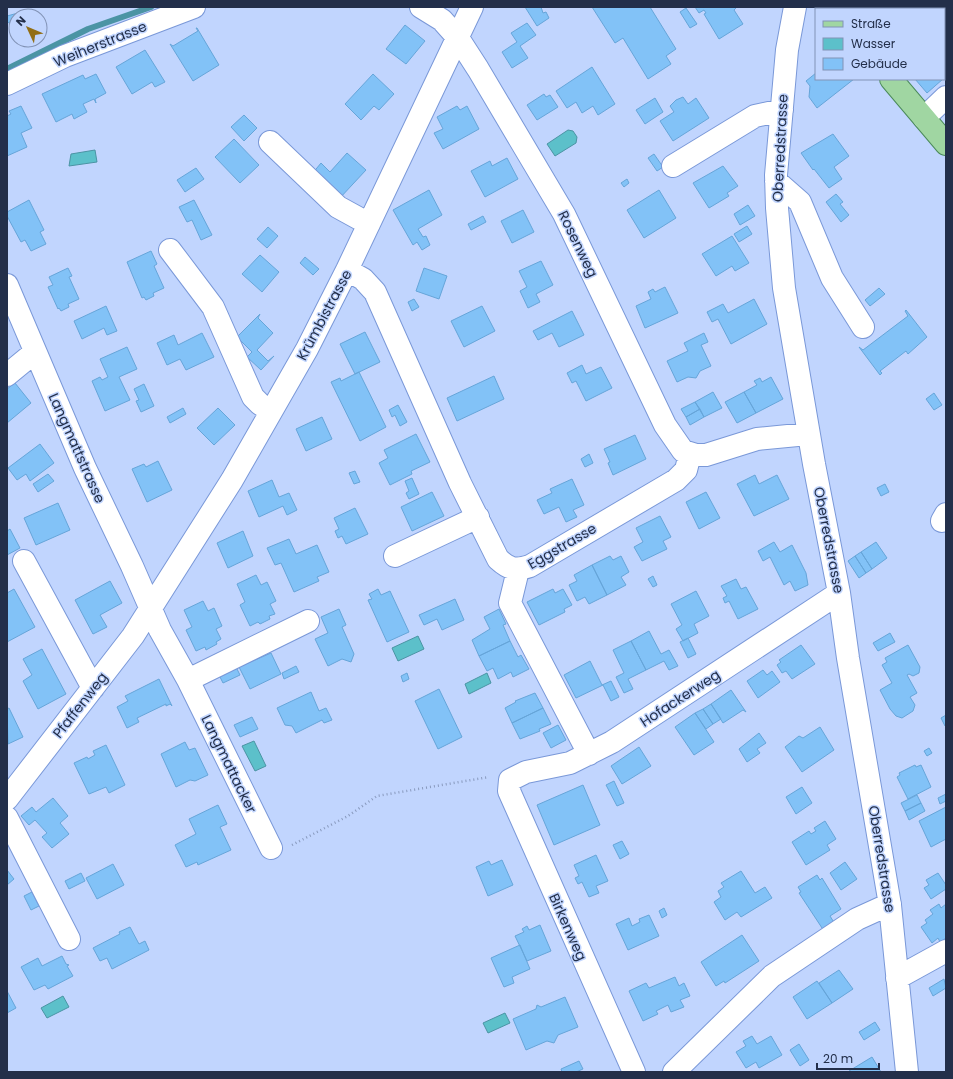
<svg xmlns="http://www.w3.org/2000/svg" width="953" height="1079" viewBox="0 0 953 1079" font-family="Poppins,sans-serif">
	<rect width="100%" height="100%" fill="#c1d5fe"/>
	<path fill="#5cc0ca" stroke="#4b94a4" d="M568 130 573 131 577 137 576 143 555 156 547 144Z
		M95 150 97 162 69 166 71 154Z
		M418 636 424 649 398 661 392 648Z
		M487 673 491 683 469 694 465 684Z
		M254 741 266 766 255 771 242 746Z
		M63 996 69 1007 47 1018 41 1008Z
		M505 1013 510 1023 488 1033 483 1023Z"/>
	<g fill="none" stroke-linecap="round" stroke-linejoin="round">
		<path stroke="#4b94a4" stroke-width="6" d="M7 69 88 29 151 7"/>
	</g>
	<path fill="#82c2f7" stroke="#66a5d9" d="M525 7H541L543 13 546 12 549 18 537 26Z
		M592 7H650L676 49 666 56 671 64 648 79 623 38 615 43Z
		M695 7H737L734 10 743 24 719 39 704 14 706 13 704 10 699 13Z
		M686 8 697 24 690 28 680 12Z
		M18 13 19 16H16V27H12L11 22 7 23V16Z
		M527 23 536 35 520 46 528 58 512 68 502 52 517 42 511 33Z
		M405 25 425 41 406 64 386 49Z
		M196 28H197L219 65 193 81 170 44 173 46 198 31Z
		M145 50 165 82 155 87 152 82 132 94 116 67Z
		M592 67 615 104 598 115 593 106 582 113 576 102 567 108 556 91Z
		M816 73V79H854L817 108 809 97 810 86 806 81Z
		M96 74 106 93 95 99 96 103 94 99 83 104 87 112 74 119 72 114 56 122 42 94 83 75 85 79Z
		M373 74 394 94 379 110 374 106 361 120 345 104Z
		M915 79H943L927 93Z
		M544 94 546 97 550 95 558 107 537 120 527 105Z
		M683 97 688 104 696 98 709 118 673 141 660 121 674 112 670 106 676 100Z
		M655 98 663 112 645 124 636 110Z
		M21 106 32 128 21 133 27 147 7 156V116L11 114 9 111Z
		M457 106 460 110 467 106 479 129 443 149 434 133 443 129 437 117Z
		M244 115 257 128 244 141 231 127Z
		M833 134 849 156 834 167 842 179 829 188 814 169 813 170 801 153Z
		M234 139 259 165 240 183 215 157Z
		M347 153 366 170 339 199 312 174 321 163 330 172Z
		M654 154 663 167 657 171 648 158Z
		M507 158 518 179 485 197 471 171 490 161 492 166Z
		M723 166 738 186 727 193 729 196 709 208 693 183Z
		M196 168 204 179 185 192 177 180Z
		M627 179 629 183 624 187 621 183Z
		M429 190 442 215 418 229 423 237 426 236 430 245 422 250 417 242 413 245 393 210Z
		M659 190 676 218 644 238 627 210Z
		M836 194 843 202 840 204 849 215 841 222 826 202Z
		M29 200 44 230 40 232 46 244 31 251 25 240 21 242 7 216V212Z
		M194 200 212 235 201 240 192 220 187 222 179 207Z
		M748 205 755 216 740 225 734 214Z
		M523 210 534 232 512 243 501 221Z
		M483 216 486 222 471 230 468 224Z
		M747 226 752 234 739 242 734 234Z
		M268 227 278 236 267 248 257 239Z
		M732 236 749 263 735 271 732 266 716 276 702 254Z
		M151 251 157 264 154 266 164 288 153 293 154 296 146 300 144 297 142 298 127 262Z
		M260 255 279 272 262 292 242 274Z
		M305 257 319 269 313 275 300 263Z
		M541 261 553 285 536 294 540 302 528 308 520 291 527 287 519 271Z
		M68 268 72 276 69 277 79 299 68 304 69 307 61 311 59 308 58 309 48 287 53 285 49 277Z
		M424 268 447 276 439 299 416 291Z
		M665 287 678 313 645 328 636 306 651 299 648 292 653 289 655 292Z
		M879 288 885 294 870 306 865 300Z
		M414 299 419 307 412 311 408 302Z
		M754 299 767 324 731 344 718 319 712 322 707 312 723 304 728 313Z
		M106 306 117 331 107 335 104 328 82 339 74 321Z
		M482 306 495 331 464 347 451 321Z
		M906 310 927 337 908 354 906 351 880 371 882 373 880 375 859 347 863 350 908 316 905 311Z
		M572 311 584 335 559 347 552 333 538 340 533 331Z
		M260 314 258 318 273 333 257 350 268 361 274 356 261 370 247 357 252 352 237 337Z
		M365 332 380 362 355 374 340 344Z
		M202 333 214 357 186 370 180 359 167 365 157 343 174 335 178 345Z
		M704 333 708 342 701 345 711 366 700 371 696 378 688 377 677 382 667 361 688 351 684 343Z
		M127 347 137 369 119 377 130 400 105 411 92 381 100 377 102 380 108 377 100 359Z
		M582 365 586 374 601 367 612 388 586 401 576 381 572 383 567 373Z
		M359 372 386 427 360 441 331 382 340 378 341 381Z
		M494 376 504 399 457 421 447 398Z
		M771 377 783 399 756 413 744 392 757 385 754 381 760 378 762 382Z
		M15 383 31 403 7 423V389Z
		M144 384 154 406 141 412 136 401 139 400 134 389Z
		M713 392 722 408 704 417 695 402Z
		M744 392 756 413 737 423 725 402Z
		M934 393 942 405 934 410 926 399Z
		M695 402 700 409 686 417 681 409Z
		M398 405 407 422 400 426 395 415 392 417 389 410Z
		M183 408 186 414 170 423 167 417Z
		M218 408 235 425 214 445 197 428Z
		M700 409 704 417 690 425 686 417Z
		M322 417 332 439 306 451 296 429Z
		M416 434 430 462 411 471 412 474 390 485 379 463 388 458 384 450Z
		M635 435 646 459 613 475 608 463 610 462 604 449Z
		M40 444 54 463 30 481 26 474 17 480 8 468Z
		M589 454 593 463 585 467 581 459Z
		M158 461 172 490 147 502 132 469 144 464 146 467Z
		M355 471 360 482 354 484 349 473Z
		M48 474 54 481 38 492 33 484Z
		M755 475 759 484 777 475 789 499 754 516 737 484Z
		M412 478 419 494 409 499 406 493 409 491 405 481Z
		M572 479 584 505 573 510 577 517 566 522 559 507 544 514 537 500 552 493 550 489Z
		M272 480 279 497 289 493 297 510 287 515 283 506 259 517 248 491Z
		M885 484 889 492 881 496 877 488Z
		M432 492 444 516 412 531 401 507Z
		M706 492 720 518 699 529 686 502Z
		M58 503 70 530 36 545 24 518Z
		M355 508 368 534 346 544 342 536 338 538 335 531 339 529 334 518Z
		M660 516 671 537 663 541 667 549 642 561 634 547 643 542 636 528Z
		M10 529 20 548 7 555V531Z
		M243 531 253 556 228 568 217 543Z
		M289 539 296 554 317 545 329 572 317 577 319 581 294 592 281 563 275 565 267 548Z
		M774 542 780 552 792 545 806 573 808 585 795 591 790 581 784 585 770 557 763 561 758 551Z
		M876 542 887 558 872 569 861 552Z
		M861 552 872 569 866 573 855 556Z
		M610 556 613 560 621 556 629 572 621 577 626 585 607 595 592 565Z
		M855 556 866 573 859 578 848 561Z
		M592 565 607 595 589 604 585 597 577 601 569 585 577 581 574 575Z
		M256 575 261 585 267 582 276 601 270 604 275 614 269 616 270 619 260 624 258 622 250 626 240 605 245 602 237 584Z
		M653 576 657 585 653 587 648 579Z
		M736 579 741 589 746 587 758 609 738 619 729 601 725 603 723 598 727 596 721 586Z
		M110 581 122 603 100 615 107 627 93 634 75 600Z
		M14 589 35 627 7 642V593Z
		M378 589 381 595 390 591 409 632 387 642 368 600 372 599 369 594Z
		M553 589 555 593 563 589 572 605 564 609 565 612 539 625 527 602Z
		M696 591 709 616 694 624 698 633 683 641 676 629 682 625 671 604Z
		M455 599 464 620 442 630 437 619 424 625 419 615Z
		M203 601 208 611 214 608 222 626 216 629 221 639 216 642 217 644 206 650 205 647 196 651 186 630 192 627 184 610Z
		M339 609 346 625 342 627 354 654 351 662 342 659 328 666 315 639 328 633 321 617Z
		M499 609 506 624 503 625 510 641 479 656 472 640 490 629 484 617Z
		M649 631 661 654 669 650 678 666 669 670 664 661 646 670 631 641Z
		M890 633 895 642 878 651 873 643Z
		M688 638 696 654 688 658 680 642Z
		M510 641 518 657 521 655 529 669 513 677 511 672 498 679 493 668 487 671 479 656Z
		M631 641 646 670 628 679 633 689 624 693 616 677 624 673 613 650Z
		M801 645 815 664 792 679 786 671 782 673 777 665 781 662 779 660Z
		M908 645 920 667 919 673 913 676 909 674 907 675 917 693 910 697 915 705 913 711 902 718 896 716 890 709 880 690 892 683 882 665 887 662 885 658Z
		M42 649 66 694 38 709 23 681 32 675 23 659Z
		M271 653 281 674 250 689 239 667Z
		M590 661 602 685 611 681 619 697 611 701 603 685 576 698 564 675Z
		M296 666 299 672 284 679 282 673Z
		M236 667 240 675 223 683 219 675Z
		M763 670 767 675 772 671 780 682 758 698 747 681Z
		M407 673 409 679 403 682 401 676Z
		M159 679 172 706 170 704 166 706V704L137 718 139 722 127 728 117 707 128 701 125 696Z
		M439 689 462 737 438 749 415 701Z
		M731 690 746 712 743 710 723 723 711 704Z
		M311 692 319 711 326 708 332 720 324 723 322 720 296 733 292 726 285 725 277 708Z
		M535 693 543 708 512 723 505 708 516 702 515 701Z
		M711 704 721 719 713 724 703 709Z
		M9 708 23 737 8 744 7 709Z
		M543 708 551 724 539 729 540 731 520 739 512 723Z
		M703 709 713 724 706 729 695 713Z
		M695 713 714 742 694 755 675 727Z
		M946 715V725L945 726 941 718Z
		M252 717 258 729 240 737 234 725Z
		M558 725 566 740 551 748 543 733Z
		M820 727 834 750 802 772 785 747 799 736 803 738Z
		M759 733 766 743 757 749 760 753 747 762 739 749Z
		M185 742 189 750 195 748 208 775 195 781 190 780 176 787 161 754Z
		M106 745 125 785 109 793 106 787 89 794 74 763 87 757 88 759 95 755 93 751Z
		M639 747 651 766 622 784 611 766Z
		M929 748 932 753 927 756 924 751Z
		M915 765 916 767 921 765 931 787 908 799 897 777 900 775 899 773Z
		M614 781 624 803 617 806 606 785Z
		M583 785 600 825 554 845 537 805Z
		M802 787 812 803 796 814 786 797Z
		M946 794V801L940 804 938 798Z
		M917 795 921 803 905 811 901 803Z
		M53 798 68 816 60 823 69 834 52 848 42 837 47 833 35 820 29 825 21 816 32 807 36 812Z
		M921 803 925 811 909 820 905 811Z
		M218 805 227 824 220 827 231 850 200 864 198 865 197 862 186 867 175 845 196 834 189 819Z
		M946 807V839L931 847 919 821Z
		M825 821 836 839 827 845 830 850 806 865 792 842 809 831 811 834 816 831 814 828Z
		M622 841 629 854 620 859 613 845Z
		M596 855 608 881 596 886 599 893 589 897 582 882 578 884 575 878 579 876 574 865Z
		M502 860 513 885 488 896 476 867 489 861 491 865Z
		M845 862 857 879 841 890 830 873Z
		M113 864 124 885 97 899 86 878Z
		M7 870 14 879 7 885Z
		M741 871 755 893 765 887 772 898 741 917 737 912 725 920 714 902 721 897 718 891 724 887 721 883Z
		M81 873 85 881 69 889 65 881Z
		M938 873 946 885V889L931 899 924 888 929 885 926 880Z
		M817 875 820 880 822 878 841 909 830 916 835 924 824 931 799 893 801 892 798 887Z
		M32 892 39 906 31 910 24 896Z
		M939 904 941 908 946 904V938L940 942 938 938 932 943 921 927 927 923 925 920 933 914 930 910Z
		M664 908 667 915 662 918 659 911Z
		M649 915 659 936 628 950 616 924 629 918 632 926 640 922 639 919Z
		M540 925 551 951 527 961 515 936 524 932 522 929 527 926 529 930Z
		M130 927 139 944 145 941 149 950 112 969 107 958 100 961 93 948 120 934 119 932Z
		M742 935 759 961 725 983 724 981 716 986 701 962Z
		M520 945 530 969 512 977 514 983 504 987 491 958Z
		M62 956 66 964 69 965 67 966 73 976 48 989 45 985 34 990 21 967 38 958 42 966Z
		M839 970 853 989 832 1003 819 983Z
		M675 977 679 986 684 983 690 996 680 1000 684 1007 671 1012 668 1005 656 1011 658 1014 643 1021 629 991 646 983 649 988Z
		M944 979 946 988 933 996 929 988Z
		M817 981 832 1003 807 1019 793 997Z
		M7 991 16 1008 7 1013Z
		M565 997 578 1027 558 1035 554 1043 547 1041 526 1050 513 1019 536 1009 537 1005 541 1007Z
		M875 1022 880 1030 864 1040 859 1032Z
		M752 1036 757 1044 771 1036 782 1055 759 1068 756 1062 746 1068 736 1052 746 1046 743 1041Z
		M799 1044 809 1060 800 1066 790 1050Z
		M872 1057 881 1072H850L849 1071Z
		M579 1061 583 1069 576 1072H562L561 1069Z"/>
	<g fill="none" stroke-linecap="round" stroke-linejoin="round">
		<g stroke="#7a98d8" stroke-width="24">
			<path id="minor" d="M421 7 442 20 458 38 478 69 564 214 665 425 683 451 696 455H706L757 439 808 434
				M795 7 787 50 776 175 777 208 784 288 814 464 839 593 848 658 890 905 907 1072
				M7 84 65 56 194 7
				M924 118 946 97
				M270 142 338 207 369 224
				M673 166 755 116 782 110
				M776 181 800 202 832 278 863 327
				M170 250 213 307 253 397 260 404 271 411
				M347 270 363 279 375 292 460 483 498 559C509 569 515 571 530 566L676 480 686 470 690 454
				M7 285 85 468 132 566 160 630 188 680 271 848
				M7 375 35 352
				M942 521 946 514
				M395 556 478 517
				M24 561 93 688
				M518 570 510 603 589 754
				M188 680 308 621
				M7 799 133 636 232 480 307 349 347 270 472 7
				M7 818 69 939
				M897 978 946 951
				M634 1072 509 791 510 780 526 772 570 763 612 742 839 593
				M674 1072 772 976 857 919 890 904"/>
		</g>
		<g stroke="#4b8a5b" stroke-width="24">
			<path id="major" d="M830 7 832 9
				M891 79 946 144"/>
		</g>
		<path stroke="#899abe" stroke-width="2.5" stroke-dasharray="1 3" stroke-linecap="butt" d="M292 845 348 816 377 796 489 777"/>
		<use href="#minor" stroke="#fff" stroke-width="22"/>
		<use href="#major" stroke="#a0d6a2" stroke-width="22"/>
	</g>
	<g text-anchor="middle" dominant-baseline="central" stroke-width="3" stroke-linejoin="round" paint-order="stroke">
		<g font-size="14" fill="#232f4a" stroke="#c1d5fe">
			<text transform="translate(100 44) rotate(-22)">Weiherstrasse</text>
			<text transform="translate(780 148) rotate(-87)">Oberredstrasse</text>
			<text transform="translate(578 244) rotate(64)">Rosenweg</text>
			<text transform="translate(324 315) rotate(-62)">Krümbistrasse</text>
			<text transform="translate(77 448) rotate(66)">Langmattstrasse</text>
			<text transform="translate(829 540) rotate(79)">Oberredstrasse</text>
			<text transform="translate(562 546) rotate(-30)">Eggstrasse</text>
			<text transform="translate(680 698) rotate(-33)">Hofackerweg</text>
			<text transform="translate(80 705) rotate(-52)">Pfaffenweg</text>
			<text transform="translate(229 764) rotate(64)">Langmattacker</text>
			<text transform="translate(882 859) rotate(81)">Oberredstrasse</text>
			<text transform="translate(568 927) rotate(66)">Birkenweg</text>
		</g>
	</g>
	<rect width="953" height="1079" fill="none" stroke="#232f4a" stroke-width="16"/>
	<rect x="815" y="8" width="130" height="72" fill="#c1d5fe" stroke="#8293b6"/>
	<rect x="823" y="21" width="20" height="6" fill="#a0d6a2" stroke="#8293b6"/>
	<text x="851" y="28" font-size="12" fill="#232f4a">Straße</text>
	<rect x="823" y="38" width="20" height="12" fill="#5cc0ca" stroke="#8293b6"/>
	<text x="851" y="48" font-size="12" fill="#232f4a">Wasser</text>
	<rect x="823" y="58" width="20" height="12" fill="#82c2f7" stroke="#8293b6"/>
	<text x="851" y="68" font-size="12" fill="#232f4a">Gebäude</text>
	<g transform="translate(28 28) rotate(314)"><circle r="19" fill="#c1d5fe" stroke="#8293b6"/>
	<path d="M0-3L7 15L0 10L-7 15Z" fill="#926e15"/>
	<text y="-6" font-size="11" font-weight="bold" text-anchor="middle" fill="#232f4a">N</text>
	</g>
	<path d="M817 1063v6h62v-6" fill="none" stroke="#232f4a" stroke-width="2"/>
	<text x="823" y="1063" font-size="12" fill="#232f4a" stroke="#c1d5fe" stroke-width="3" paint-order="stroke">20 m</text>
</svg>
